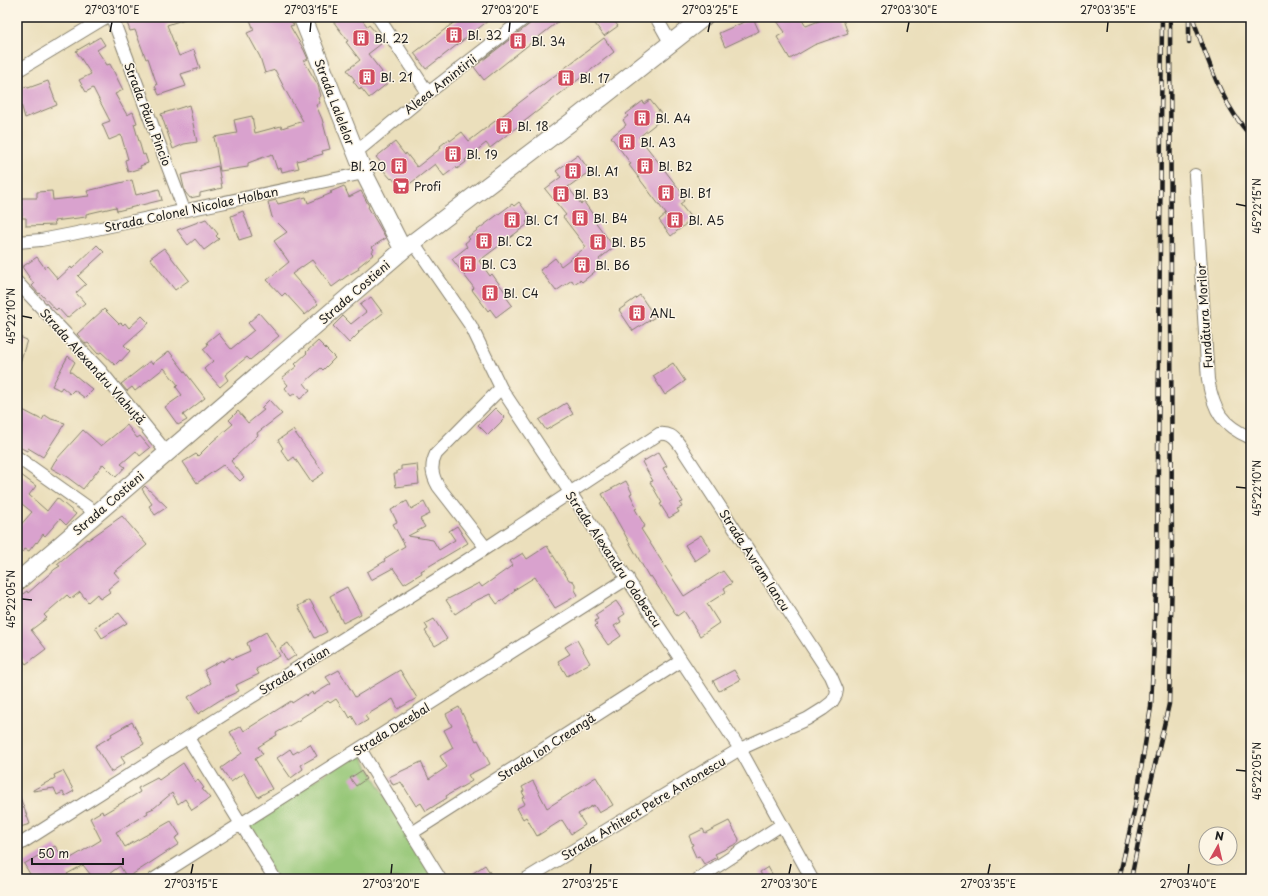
<svg xmlns="http://www.w3.org/2000/svg" width="1268" height="896" viewBox="0 0 1268 896" font-family="'Playpen Sans',sans-serif">
	<rect width="100%" height="100%" fill="#fcf5e5"/>
	<filter id="ink" filterUnits="userSpaceOnUse"><feTurbulence type="fractalNoise" baseFrequency=".025" numOctaves="2"/><feDisplacementMap in="SourceGraphic" scale="8" xChannelSelector="R" yChannelSelector="G"/><feConvolveMatrix kernelMatrix="1 2 1 2 8 2 1 2 1" color-interpolation-filters="sRGB"/></filter>
	<filter id="wash" filterUnits="userSpaceOnUse"><feTurbulence type="fractalNoise" baseFrequency=".012" numOctaves="4" result="noise"/><feDisplacementMap in="SourceGraphic" scale="16" xChannelSelector="R" yChannelSelector="G"/><feGaussianBlur stdDeviation="0.9" result="paint"/><feColorMatrix in="noise" values="0 0 0 0 0 0 0 0 0 0 0 0 0 0 0 0 0 1.4 0 .05"/><feComposite in="paint" operator="in"/></filter>
	<g filter="url(#wash)">
		<rect width="100%" height="100%" fill="#ebdfbc"/>
		<path fill="#94c676" stroke="#587149" d="M359 752 409 834 403 838 412 833 440 879H276L245 824Z"/>
		<g id="blocks">
			<path fill="#d9a2ce" d="M125 17H185V19L167 25 179 56 194 50 200 68 181 74 186 86 159 95 155 86 157 85 148 58 146 59 135 30 130 31Z
				M249 17H287L294 25 290 26 304 50 308 59 304 61 318 85 321 96 318 98 320 103 316 105 322 119 330 149 322 151 323 154 297 161 299 168 282 172 281 168 277 169 272 154 248 163V167L220 171 214 137 237 133 234 120 252 116 255 133 281 126 282 128 303 121 288 95 275 70 265 73 260 57 247 33 254 30Z
				M330 17H360L367 26 369 25 376 33 374 35 381 44 368 54 382 72 380 74 388 83 369 98 361 88 360 90 353 81 355 80 347 70 360 60 346 42 348 41Z
				M461 17H493L426 69 414 53Z
				M535 17H564L484 80 474 67 531 23Z
				M590 17H611L618 26 604 36Z
				M774 17H801L806 26 829 17H842L848 33 814 45 790 59 777 37 785 32Z
				M753 18 759 31 725 47 719 33Z
				M100 37 105 45 97 50 107 65 110 64 123 90 115 94 127 115 133 112 137 123 134 124 143 155 145 154 148 163 140 166 141 168 128 172 125 160 128 159 121 135 109 140 102 124 110 121 93 88 86 92 79 80 91 74 76 51Z
				M604 38 614 52 490 148 486 143 465 160 466 162 457 169 456 167 444 176 435 164 402 190 392 178 391 179 384 171 386 169 376 157 395 142 405 155 406 153 417 167 441 148 440 146 449 139 450 141 462 132 469 141Z
				M48 81 57 105 25 118 17 90 27 86 28 88Z
				M650 100 662 115 656 119 658 122 639 137 683 194 680 195 684 201 680 204 692 219 671 236 659 220 666 214 629 165 631 164 611 137 626 125 623 120 628 116 626 114 643 101 644 104Z
				M189 105 197 142 184 144 173 149 161 114Z
				M578 155 590 171 568 187 581 204 584 202 596 219 594 220 614 247 599 259 602 263 596 267 598 269 582 282 580 280 574 284 572 280 556 291 540 270 555 258 561 266 586 247 563 217 566 215 545 189 561 177 556 171Z
				M218 166 222 188 200 193V196L190 198 185 192 181 175Z
				M132 180 136 195 159 189 162 200 117 211 116 207 86 214V217L54 221 55 225 26 226V218H22L21 198H37V192L52 191 53 200 89 196 87 191Z
				M344 186 349 197 361 191 369 206 368 207 386 238 372 247 374 249 372 252 374 254 358 267 359 269 347 276 332 287 312 260 292 274 318 304 305 315 285 293 282 296 267 280 289 262 274 241 287 232 272 217 268 202 276 200 278 204 306 197 308 203 332 193 330 192Z
				M519 202 531 218 526 222 528 224 479 261 490 276 492 274 508 296 506 297 512 305 496 317 490 309 488 311 472 290 474 288 452 259 467 247 465 243 470 239 468 237 512 204 514 206Z
				M243 211 252 236 239 240 231 216Z
				M206 219 218 234 216 236 219 239 204 250 195 239 188 245 177 230Z
				M97 245 104 252 78 276 86 284 76 293 85 303 67 318 58 308 56 310 40 293 39 294 32 286 34 284 22 267 37 257 45 268 47 266 58 279 71 267 72 269Z
				M164 248 189 280 175 290 150 258Z
				M640 295 655 317 633 331 619 310Z
				M371 297 383 313 358 332 359 333 349 343 333 326 343 316 351 324 366 312 360 305Z
				M104 309 119 324 121 323 123 325 125 323 129 328 142 316 149 323 124 345 130 351 121 361 120 360 115 365 101 352 98 354 88 343 86 344 77 334Z
				M259 313 279 336 250 360 247 357 225 375 228 380 220 387 204 369 213 361 203 349 208 345 207 342 218 333 231 349 254 330 248 323Z
				M17 336 27 340 19 366 17 365Z
				M318 341 335 358 323 370 321 368 304 383 310 391 300 399 295 393 291 396 285 388 288 385 282 378 297 366 295 364 307 353 306 352Z
				M169 351 205 398 183 415 187 420 178 425 165 407 182 395 176 387 178 385 164 368 135 391 132 387 127 391 121 384 150 361 152 364Z
				M68 356 75 362 70 371 93 390 85 398 74 390 70 394 62 387 60 390 52 386Z
				M673 363 685 381 665 395 653 376Z
				M269 400 282 414 257 433 258 435 231 461 244 477 240 481 223 465 197 483 183 462 196 454 198 456 213 441 233 424 229 420 238 411 248 423 264 410 261 408Z
				M566 403 573 414 546 430 539 420Z
				M17 407 42 420 45 415 51 419 65 423 43 457 28 448 27 451 17 446Z
				M495 408 505 418 488 435 478 425Z
				M127 425 137 438 140 436 150 448 140 456 136 451 121 464 125 467 116 477 103 464 83 489 67 477 51 468 55 461 83 430 101 446Z
				M293 430 324 473 311 482 294 457 289 461 281 450 283 448 278 440Z
				M659 452 667 466 663 468 683 502 680 503 682 507 677 509 679 512 669 518 660 504 662 503 650 482 653 481 642 462Z
				M417 464 419 484 396 487 394 474H397V471L401 470V466Z
				M17 472 36 486 29 495 47 511 57 498 76 514 66 525 60 519 45 536 43 534 37 543 36 542 29 551 25 549 23 552 17 547V529L32 512 17 500Z
				M626 481 632 493 630 494 637 508 635 509 645 526 641 529 684 596 723 571 732 583 724 588 726 592 707 604 719 623 700 636 684 611 677 616 651 576 649 577 602 494Z
				M145 486 167 507 155 515 149 506 152 504 142 489Z
				M407 501 411 509 424 502 430 514 420 519 425 527 408 536 433 540 439 550 455 540 449 531 457 526 468 543 421 571 422 573 404 584 393 568 371 580 367 572 385 561 384 559 405 546 393 524 397 522 391 510Z
				M122 516 147 545 132 558 114 572 120 579 108 589 110 592 100 599 97 594 88 602 80 592 71 599 67 595 44 615 47 618 31 630 46 649 26 664 17 652V598L27 591 28 593 55 569 60 566 57 564 87 539 88 540Z
				M701 535 711 550 695 561 685 545Z
				M547 546 569 580 573 581 575 584V590L578 595 555 608 535 577 514 590 515 591 497 604 490 594 473 602 455 614 446 600 479 583 482 587 513 565 510 561 523 553 527 559Z
				M347 587 361 614 343 623 330 596Z
				M310 600 327 632 315 638 298 606Z
				M616 601 625 614 619 618 621 622 614 626 621 636 608 645 595 626 597 624 595 621 598 619 595 615Z
				M119 613 127 623 102 638 95 627Z
				M434 619 447 639 435 646 425 631 428 629 425 624Z
				M266 632 280 656 256 669 259 674 236 685 239 691 220 700 198 714 188 697 211 683 204 670 222 660 223 662 230 657 232 659 250 651 247 643Z
				M577 640 590 663 567 676 558 661 570 654 565 647Z
				M288 643 296 655 287 661 280 648Z
				M339 670 355 697 400 670 417 698 398 709 393 699 365 716 368 720 358 726 352 716 350 718 346 711 345 712 336 699 330 703 328 701 301 718V719L276 733 277 735 258 747 263 754 255 759 272 789 258 797 244 773 231 782 221 768 242 753 230 732 241 726 244 731 291 701 292 703 306 694 307 696 312 692 313 695 331 684 326 677Z
				M734 670 740 680 719 691 713 681Z
				M459 707 476 741 478 740 490 764 468 775 472 781 446 796 447 798 426 811 421 803 416 806 401 782 393 785 389 777 421 762 429 779 447 767 440 756 453 748 444 730 452 726 446 714Z
				M132 722 144 744 121 757 125 763 111 772 95 746 112 736 111 734Z
				M310 744 317 756 301 765 303 769 291 778 277 758 290 749 293 754Z
				M183 763 195 782 198 780 204 788 202 789 210 798 192 810 185 799 178 804 172 793 154 808 147 811 148 813 116 832 125 847 171 821 180 835 175 838 179 844 127 878 120 866 102 879H94L83 865 67 874 71 879H33L24 864 55 846 66 861 101 840 90 818 102 811 103 814 140 792 138 788 157 778 159 780Z
				M63 771 74 791 65 796 63 792 57 795 54 788 33 791V790L55 778 54 775Z
				M361 771 366 779 356 786 350 778Z
				M596 777 613 805 599 813 594 805 578 814 585 825 571 834 562 820 537 836 526 817 523 819 517 808 525 804 522 798 525 797 522 792 524 791 522 787 533 781 547 808Z
				M17 792H18L30 824 17 828Z
				M729 821 739 839 738 843 715 854 717 857 704 864 699 856 696 857 691 846 693 845 689 836 703 829 705 833Z
				M485 865 494 879H464Z
				M768 867 775 879H764L760 872Z"/>
		</g>
	</g>
	<g filter="url(#ink)">
		<use href="#blocks" fill-opacity="0" stroke="#847e6c" stroke-width="1"/>
		<g fill="none" stroke-linecap="round" stroke-linejoin="round">
			<g stroke="#847e6c" stroke-width="14">
				<path id="street" d="M112 17 184 210
					M378 17 428 93
					M656 17 671 44
					M17 71 106 17
					M355 153 428 93 526 17
					M1195 175 1208 380C1214 411 1221 425 1251 438
					M17 242 41 240 72 234 364 173
					M413 242 471 326 501 388 740 749 812 879
					M17 282 100 370 167 453
					M17 457 96 513
					M486 548 438 486C432 475 430 466 436 454L501 388
					M188 738 275 879
					M360 749 440 879
					M412 833 681 661
					M17 846 486 548 659 434C669 433 673 436 679 444L831 676 837 690 836 695 832 702 823 709 807 719 740 749 526 879
					M154 879 628 578
					M698 879 781 825"/>
			</g>
			<g stroke="#847e6c" stroke-width="19">
				<path id="secondary" d="M302 17 364 173 403 250
					M17 582 403 250 571 122 704 17"/>
			</g>
			<use href="#street" stroke="#fff" stroke-width="12"/>
			<use href="#secondary" stroke="#fff" stroke-width="17"/>
			<g stroke="#1c1c1c" stroke-width="4.5">
				<path id="rail" d="M1189 17V42
					M1194 17V22C1209 62 1221 104 1251 136
					M1119 879 1135 807 1151 707 1157 572 1162 17
					M1131 879 1145 808 1169 704 1172 572 1170 17"/>
			</g>
			<use href="#rail" stroke="#fcf5e5" stroke-width="3" stroke-dasharray="9" stroke-linecap="butt"/>
		</g>
	</g>
	<path fill="none" stroke="#1c1c1c" stroke-width="1.5" d="M110 32 112 22M310 32 311 22M509 32 510 22M708 32 710 22M907 32 909 22M1107 32 1108 22M1236 204 1246 206M22 316 32 318M1236 487 1246 488M22 599 32 600M1236 770 1246 771M191 874 193 864M391 874 392 864M590 874 591 864M789 874 791 864M988 874 990 864M1188 874 1189 864"/>
	<defs>
		<g id="building-square" transform="scale(0.9)"><rect x="-9" y="-9" width="18" height="18" rx="4" fill="#d1495b" stroke="#fcf5e5"/><path d="M-4-6H4V6H1V3H-1V6H-4ZM-2.5-4.3h1.7v1.8h-1.7ZM.8-4.3h1.7v1.8H.8ZM-2.5-1h1.7V.8h-1.7ZM.8-1h1.7V.8H.8Z" fill="#fff"/></g>
		<g id="supermarket-square" transform="scale(0.9)"><rect x="-9" y="-9" width="18" height="18" rx="4" fill="#d1495b" stroke="#fcf5e5"/><path d="M-6-5.5h2.5l.6 2H6L4.5 2H-2.5L-4.4-4H-6ZM-1.5 3.2a1.3 1.3 0 1 0 .1 0ZM3 3.2a1.3 1.3 0 1 0 .1 0Z" fill="#fff"/></g>
	</defs>
	<g fill-rule="evenodd">
		<use href="#building-square" x="454" y="35"/>
		<use href="#building-square" x="361" y="38"/>
		<use href="#building-square" x="518" y="41"/>
		<use href="#building-square" x="367" y="77"/>
		<use href="#building-square" x="566" y="78"/>
		<use href="#building-square" x="642" y="118"/>
		<use href="#building-square" x="504" y="126"/>
		<use href="#building-square" x="627" y="142"/>
		<use href="#building-square" x="453" y="154"/>
		<use href="#building-square" x="399" y="166"/>
		<use href="#building-square" x="645" y="166"/>
		<use href="#building-square" x="573" y="171"/>
		<use href="#supermarket-square" x="401" y="186"/>
		<use href="#building-square" x="666" y="193"/>
		<use href="#building-square" x="561" y="194"/>
		<use href="#building-square" x="580" y="218"/>
		<use href="#building-square" x="512" y="220"/>
		<use href="#building-square" x="675" y="220"/>
		<use href="#building-square" x="484" y="241"/>
		<use href="#building-square" x="598" y="242"/>
		<use href="#building-square" x="468" y="264"/>
		<use href="#building-square" x="582" y="265"/>
		<use href="#building-square" x="490" y="293"/>
		<use href="#building-square" x="637" y="313"/>
	</g>
	<g text-anchor="middle" dominant-baseline="central" stroke-width="3" stroke-linejoin="round" paint-order="stroke">
		<g font-size="12" fill="#1c1c1c" stroke="#fcf5e5" text-anchor="start">
			<text x="467" y="35">Bl. 32</text>
			<text x="374" y="38">Bl. 22</text>
			<text x="531" y="41">Bl. 34</text>
			<text x="380" y="77">Bl. 21</text>
			<text x="579" y="78">Bl. 17</text>
			<text x="655" y="118">Bl. A4</text>
			<text x="517" y="126">Bl. 18</text>
			<text x="640" y="142">Bl. A3</text>
			<text x="466" y="154">Bl. 19</text>
			<text x="386" y="166" text-anchor="end">Bl. 20</text>
			<text x="658" y="166">Bl. B2</text>
			<text x="586" y="171">Bl. A1</text>
			<text x="414" y="186">Profi</text>
			<text x="679" y="193">Bl. B1</text>
			<text x="574" y="194">Bl. B3</text>
			<text x="593" y="218">Bl. B4</text>
			<text x="525" y="220">Bl. C1</text>
			<text x="688" y="220">Bl. A5</text>
			<text x="497" y="241">Bl. C2</text>
			<text x="611" y="242">Bl. B5</text>
			<text x="481" y="264">Bl. C3</text>
			<text x="595" y="265">Bl. B6</text>
			<text x="503" y="293">Bl. C4</text>
			<text x="650" y="313">ANL</text>
		</g>
		<g font-size="12" fill="#1c1c1c" stroke="#fcf5e5">
			<text transform="translate(440 84) rotate(-38)">Aleea Amintirii</text>
			<text transform="translate(335 102) rotate(69)">Strada Lalelelor</text>
			<text transform="translate(148 114) rotate(69)">Strada Păun Pincio</text>
			<text transform="translate(191 209) rotate(-12)">Strada Colonel Nicolae Holban</text>
			<text transform="translate(354 292) rotate(-41)">Strada Costieni</text>
			<text transform="translate(1204 316) rotate(-94)">Fundătura Morilor</text>
			<text transform="translate(93 366) rotate(48)">Strada Alexandru Vlahuță</text>
			<text transform="translate(108 503) rotate(-41)">Strada Costieni</text>
			<text transform="translate(614 559) rotate(56)">Strada Alexandru Odobescu</text>
			<text transform="translate(755 560) rotate(57)">Strada Avram Iancu</text>
			<text transform="translate(294 670) rotate(-32)">Strada Traian</text>
			<text transform="translate(391 729) rotate(-32)">Strada Decebal</text>
			<text transform="translate(546 747) rotate(-33)">Strada Ion Creangă</text>
			<text transform="translate(643 808) rotate(-31)">Strada Arhitect Petre Antonescu</text>
		</g>
	</g>
	<rect width="1268" height="896" fill="none" stroke="#fcf5e5" stroke-width="44"/>
	<g transform="translate(1218 846) rotate(8)"><circle r="19" fill="#fcf5e5" stroke="#a29e95"/>
	<path d="M0-3L7 15L0 10L-7 15Z" fill="#d1495b"/>
	<text y="-6" font-size="11" font-weight="bold" text-anchor="middle" fill="#1c1c1c">N</text>
	</g>
	<path d="M32 858v6h91v-6" fill="none" stroke="#1c1c1c" stroke-width="2"/>
	<text x="38" y="858" font-size="12" fill="#1c1c1c" stroke="#fcf5e5" stroke-width="3" paint-order="stroke">50 m</text>
	<rect x="22" y="22" width="1224" height="852" fill="none" stroke="#1c1c1c" stroke-width="1.5"/>
	<g font-size="10" text-anchor="middle" fill="#1c1c1c">
		<text x="112" y="14">27°03'10"E</text>
		<text x="311" y="14">27°03'15"E</text>
		<text x="510" y="14">27°03'20"E</text>
		<text x="710" y="14">27°03'25"E</text>
		<text x="909" y="14">27°03'30"E</text>
		<text x="1108" y="14">27°03'35"E</text>
		<text transform="translate(1257 206) rotate(-90)" y="4">45°22'15"N</text>
		<text transform="translate(11 316) rotate(-90)" y="4">45°22'10"N</text>
		<text transform="translate(1257 488) rotate(-90)" y="4">45°22'10"N</text>
		<text transform="translate(11 599) rotate(-90)" y="4">45°22'05"N</text>
		<text transform="translate(1257 771) rotate(-90)" y="4">45°22'05"N</text>
		<text x="191" y="888">27°03'15"E</text>
		<text x="391" y="888">27°03'20"E</text>
		<text x="590" y="888">27°03'25"E</text>
		<text x="789" y="888">27°03'30"E</text>
		<text x="988" y="888">27°03'35"E</text>
		<text x="1188" y="888">27°03'40"E</text>
	</g>
</svg>
